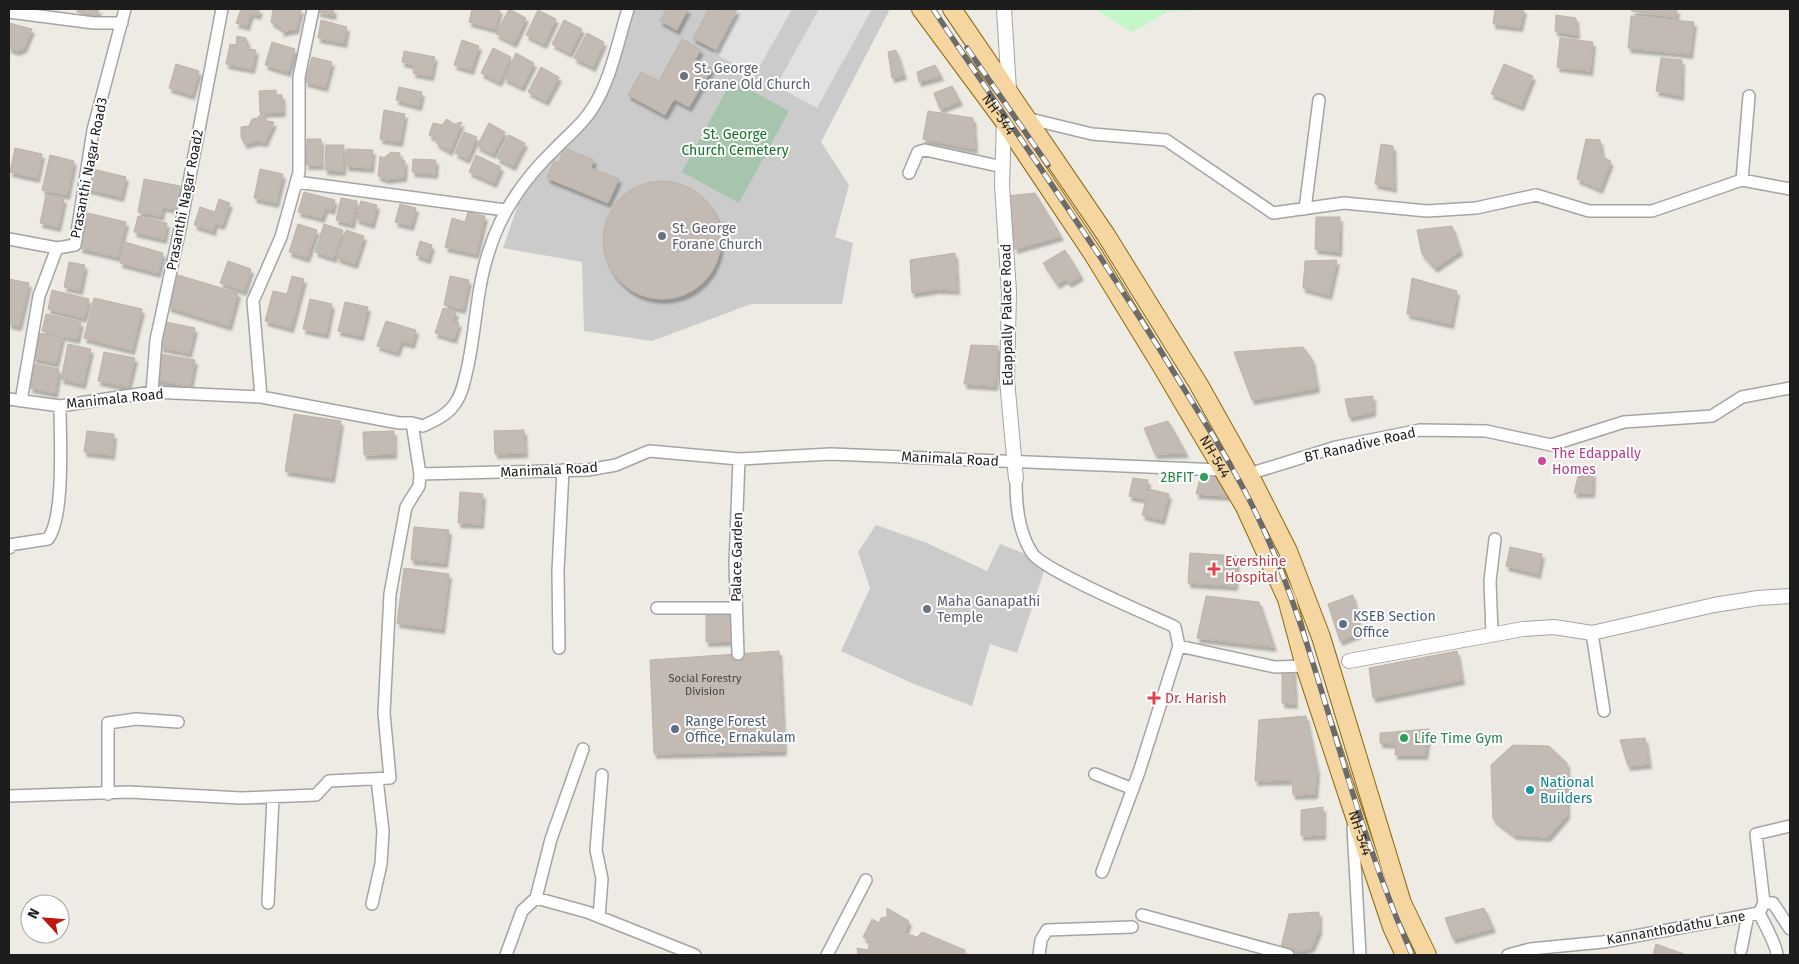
<svg xmlns="http://www.w3.org/2000/svg" width="1799" height="964" viewBox="0 0 1799 964" font-family="'Fira Sans',sans-serif">
	<defs>
		<filter id="shadow"><feDropShadow dx="2.5" dy="4.5" stdDeviation="1" flood-color="#0004"/></filter>
	</defs>
	<rect width="100%" height="100%" fill="#eeebe4"/>
	<path fill="#cbcbcb" d="M634 9H890L821 142 849 185 835 237 853 243 842 304H751L652 341 584 331 582 262 503 248 526 182 589 112Z
		M876 525 927 543 987 571 1000 544 1047 562 1017 653 990 644 972 706 914 684 841 651 870 588 858 552Z"/>
	<path fill="#a6c5ac" d="M732 80 789 111 739 203 682 172Z"/>
	<path fill="#c3f6c9" d="M1095 9H1224L1167 12 1132 32Z"/>
	<path fill="#e1e1e1" d="M737 9H792L755 75 713 53Z
		M819 9H872L817 108 776 86Z"/>
	<path fill="#c2bab3" stroke="#beb2a7" filter="url(#shadow)" d="M78 9H99L96 17 77 12Z
		M241 9H260L258 15 251 13 247 26 236 23Z
		M273 9H301L296 29 281 32 282 28 271 22Z
		M318 9H334L333 15 318 12Z
		M472 9H500L495 29 469 22Z
		M509 9 526 18 514 43 496 34Z
		M667 9H688L677 30 660 21Z
		M709 9 737 10 716 50 693 38Z
		M1495 9H1524L1520 27 1493 24Z
		M1632 9H1677L1676 17 1631 11Z
		M538 10 556 19 544 44 526 35Z
		M1556 15 1576 18 1577 35 1555 31Z
		M1631 16 1694 22 1690 54 1628 48Z
		M321 20 347 27 344 43 318 38Z
		M564 20 582 29 570 53 552 44Z
		M9 23 32 29 24 48 16 51 9 48Z
		M587 33 604 42 593 67 574 58Z
		M237 36 246 38 249 49 256 50 252 69 226 64 230 44 236 45Z
		M1560 38 1593 42 1590 71 1557 67Z
		M682 39 701 50 695 59 712 68 689 107 674 99 665 115 628 95 641 72 659 81Z
		M462 40 479 46 471 70 454 65Z
		M272 42 295 49 288 72 265 65Z
		M493 48 511 57 499 82 481 73Z
		M896 50 904 75 892 78 888 52Z
		M404 51 435 57 431 76 413 73 414 65 402 62Z
		M516 53 534 63 522 87 504 78Z
		M312 57 332 62 325 87 305 82Z
		M1661 58 1682 60 1681 96 1656 91Z
		M176 64 199 71 192 95 169 88Z
		M1504 64 1533 76 1521 106 1491 94Z
		M935 65 941 76 919 82 917 72Z
		M541 67 559 77 546 101 528 92Z
		M952 86 960 101 940 109 934 93Z
		M399 87 422 92 419 106 396 100Z
		M276 90V95H282L283 112 260 113 259 91Z
		M384 110 405 114 400 142 380 139Z
		M928 111 973 118 975 149 923 139Z
		M262 113 267 121 274 122 265 142 256 141 245 144 241 137V127L249 126 252 119 257 118Z
		M447 119 454 124 462 122 450 151 437 144 436 138 429 135 433 123 442 125Z
		M489 123 505 132 493 154 477 146Z
		M464 132 477 137 467 159 455 153Z
		M509 135 525 143 513 166 497 158Z
		M307 139H321V165H306Z
		M1586 139 1600 140 1602 157 1611 161 1600 189 1577 179Z
		M1381 144 1393 146 1394 188 1375 184Z
		M326 145H344L343 171 325 170Z
		M15 148 42 154 37 178 10 172Z
		M564 148 594 160 591 168 619 179 608 203 547 178 554 161 559 163Z
		M347 149 373 150 371 168 346 166Z
		M391 152 400 153V159L405 161 404 177 386 179 378 176 380 156 384 158Z
		M50 155 74 161 67 195 42 190Z
		M476 155 501 167 494 183 469 172Z
		M413 159 436 160 435 174 412 172Z
		M89 168 126 177 121 197 84 188Z
		M260 169 283 174 276 203 254 198Z
		M144 179 180 186 176 209 163 207 161 216 138 212Z
		M603 240a59 59 0 1 1 118 0a59 59 0 1 1-118 0Z
		M304 192 335 200 332 210 325 208 322 218 298 212Z
		M1035 193 1061 236 1015 249 1007 196Z
		M46 195 64 199 58 227 40 223Z
		M341 198 357 201 352 224 336 220Z
		M219 199 230 203 222 225 215 223 213 231 194 225 200 207 215 212Z
		M361 201 377 205 372 224 356 219Z
		M400 204 416 208 411 226 395 222Z
		M468 212 485 216 476 254 445 247 452 218 465 222Z
		M88 213 126 222 118 257 80 248Z
		M138 216 167 223 164 239 134 232Z
		M1316 217H1340L1339 252 1315 249Z
		M298 224 317 230 307 258 289 252Z
		M324 224 343 230 334 258 315 252Z
		M1452 226 1460 251 1435 268 1422 254 1417 230Z
		M346 230 364 236 355 264 337 258Z
		M420 241 432 245 428 259 416 255Z
		M125 242 163 253 158 273 120 263Z
		M1065 250 1081 276 1069 283 1066 279 1057 284 1043 263Z
		M955 253 957 290 937 289 912 293 910 260Z
		M1337 260 1329 295 1303 288 1305 261Z
		M228 261 251 269 244 291 220 283Z
		M69 262 85 265 80 290 64 287Z
		M178 275 238 293 229 326 168 307Z
		M292 276 304 279 291 328 265 321 273 291 287 294Z
		M450 276 469 280 463 309 444 305Z
		M1412 278 1457 291 1451 324 1407 314Z
		M9 279 29 283 19 326 9 324Z
		M52 290 89 299 84 318 48 309Z
		M94 298 142 309 132 350 84 338Z
		M310 299 332 304 326 334 303 329Z
		M345 302 368 307 361 336 338 331Z
		M443 308 456 312 453 321 459 323 454 339 435 333Z
		M46 314 81 322 77 339 42 331Z
		M386 321 416 330 412 344 401 341 397 352 377 346Z
		M166 322 195 328 189 353 160 347Z
		M38 333 62 337 56 363 33 358Z
		M68 344 91 349 83 384 61 379Z
		M971 345 998 346 995 386 964 384Z
		M1303 347 1312 359 1317 388 1252 400 1234 352Z
		M104 352 135 358 128 387 98 381Z
		M160 354 195 360 190 386 155 380Z
		M35 364 59 369 55 393 30 388Z
		M1373 396V412L1349 417 1345 399Z
		M294 414 341 421 332 478 285 471Z
		M1168 421 1186 453 1155 454 1144 428Z
		M524 430 525 453 495 454 494 431Z
		M87 431 114 434 112 455 84 452Z
		M394 431V454L364 455 363 432Z
		M1593 472 1592 493H1574L1579 473Z
		M1201 474 1220 475 1229 496 1196 494Z
		M1133 478 1148 480 1145 499 1129 496Z
		M1149 489 1169 494 1162 520 1142 515Z
		M460 492 483 494 481 524 458 523Z
		M414 527 449 530 445 563 411 560Z
		M1510 547 1542 554 1538 574 1506 566Z
		M1190 553 1237 556 1235 586 1188 583Z
		M404 568 449 574 442 629 397 623Z
		M1353 595 1360 633 1340 641 1328 604Z
		M1206 596 1259 602 1274 647 1197 638Z
		M734 612 735 641 706 642V613Z
		M779 651 784 751 654 754 650 660Z
		M1457 651 1462 680 1373 698 1369 668Z
		M1282 669H1293L1295 704 1282 703Z
		M1306 716 1317 771 1315 794 1293 795 1292 780 1255 781 1259 720Z
		M1429 729 1425 755H1395L1396 744 1380 743V733Z
		M1645 738 1649 764 1628 766 1620 740Z
		M1513 745 1549 746 1567 763V815L1548 837 1514 835 1493 819 1491 765Z
		M1323 807V835L1301 836V810Z
		M887 908 909 921 905 933 917 937 922 932 965 950 963 955H858L857 948 868 950 870 941 863 937 872 919 879 923 881 918 887 917Z
		M1484 908 1493 928 1453 939 1445 918Z
		M1319 912V930L1312 947 1302 951 1281 947 1289 914Z
		M1656 944 1687 955H1653Z"/>
	<g fill="none" stroke-linecap="round" stroke-linejoin="round">
		<g stroke="#a4a4a4" stroke-width="14">
			<path id="minor" d="M9 12 94 23H122
				M1026 118 1092 134 1166 140 1273 213 1344 203 1427 211 1476 208 1536 195 1589 211H1652L1742 180 1790 189
				M909 173 918 152 925 150 1003 167
				M1742 180 1749 96
				M297 182 505 210
				M1305 209 1319 100
				M9 239 57 248
				M152 392 156 340 180 229 222 9
				M261 397 253 301 281 237 299 172V77L313 9
				M9 399 60 406 152 392 261 397 399 423H412L420 474 588 470 616 465 649 451 739 459 831 454 1221 470 1249 474 1336 447 1420 430 1486 431 1551 445 1624 422 1712 416 1742 397 1790 388
				M21 401 39 296 57 248 75 245 93 130 125 9
				M412 423 423 426C434 421 447 415 454 405 462 395 464 382 467 370 476 331 476 289 489 251 501 212 525 178 554 150 567 136 582 125 592 109 611 80 618 41 628 9
				M1016 479C1016 504 1018 531 1032 553 1042 570 1150 615 1175 627L1179 646
				M9 548V545L48 539C65 516 60 437 60 406
				M657 608H736
				M1492 633 1490 581 1495 539
				M1592 633 1604 711
				M559 648 558 571 563 470
				M738 654 735 564 739 459
				M1095 774 1133 789
				M108 794V723L136 719 178 722
				M9 796 129 792 241 798 316 795 329 781 390 778 384 713 390 594 406 507 419 486 420 474
				M1353 827 1360 955
				M1102 872 1139 772 1179 646 1275 667 1305 666
				M536 898 551 839 583 749
				M268 903 273 797
				M1764 903H1773L1790 929
				M372 904 381 864 383 831 377 779
				M1759 913C1764 923 1777 946 1777 955
				M1142 915 1288 955
				M599 917 602 879 596 850 602 775
				M1741 950 1748 915
				M506 955 522 911 536 898 587 912 695 955
				M827 955 866 880
				M1039 955 1041 940 1047 930 1132 927
				M1508 955 1530 949 1603 942 1759 913 1764 903 1756 834 1790 826"/>
		</g>
		<g stroke="#a4a4a4" stroke-width="16">
			<path id="tertiary" d="M1004 9 1009 90
				M1004 121 1002 185 1009 292 1007 380 1016 479
				M1349 661 1523 629 1554 627 1592 633 1714 605 1758 598 1790 596"/>
		</g>
		<g stroke="#8d6909" stroke-width="20">
			<g id="primary">
				<path id="s1" d="M921 9 1004 121 1093 254 1161 365 1245 507 1287 599 1305 666 1353 811 1392 927 1405 955"/>
				<path d="M952 9 1106 235 1199 385 1250 476 1288 551 1321 637 1402 903 1427 955"/>
			</g>
		</g>
		<use href="#minor" stroke="#fff" stroke-width="11"/>
		<use href="#tertiary" stroke="#fff" stroke-width="14"/>
		<use href="#primary" stroke="#f6d6a0" stroke-width="18"/>
		<g stroke="#6b6b6b" stroke-width="5.5">
			<path id="rail" d="M933 9C1014 131 1099 250 1176 376 1202 418 1230 461 1252 505 1298 597 1322 697 1353 794 1370 849 1389 902 1412 955
				M967 48 1048 165"/>
		</g>
		<use href="#rail" stroke="#fff" stroke-width="4" stroke-dasharray="11" stroke-linecap="butt"/>
	</g>
	<g fill="#6b7280" stroke="#fff" stroke-width="2">
		<circle cx="684" cy="76" r="5"/>
		<circle cx="662" cy="236" r="5"/>
		<circle cx="927" cy="609" r="5"/>
	</g>
	<circle fill="#d1479c" stroke="#fff" stroke-width="2" cx="1542" cy="461" r="5"/>
	<g fill="#2e9e5b" stroke="#fff" stroke-width="2">
		<circle cx="1204" cy="477" r="5"/>
		<circle cx="1404" cy="738" r="5"/>
	</g>
	<g fill="#e0444e" stroke="#fff" stroke-width="2">
		<path d="M1211.5 561.5h5v5h5v5h-5v5h-5v-5h-5v-5h5z"/>
		<path d="M1151.5 690.5h5v5h5v5h-5v5h-5v-5h-5v-5h5z"/>
	</g>
	<g fill="#5c6f8a" stroke="#fff" stroke-width="2">
		<circle cx="1343" cy="624" r="5"/>
		<circle cx="675" cy="729" r="5"/>
	</g>
	<circle fill="#0f9aa8" stroke="#fff" stroke-width="2" cx="1530" cy="790" r="5"/>
	<g text-anchor="middle" dominant-baseline="central" stroke-width="4" stroke-linejoin="round" paint-order="stroke">
		<g font-size="11" fill="#464442">
			<text x="705" y="678">Social Forestry<tspan x="705" dy="13">Division</tspan></text>
		</g>
		<g font-size="14" fill="#5b616d" stroke="#fff" text-anchor="start">
			<text x="694" y="68">St. George<tspan x="694" dy="16">Forane Old Church</tspan></text>
			<text x="672" y="228">St. George<tspan x="672" dy="16">Forane Church</tspan></text>
			<text x="937" y="601">Maha Ganapathi<tspan x="937" dy="16">Temple</tspan></text>
		</g>
		<g font-size="14" fill="#1d1d1d" stroke="#fff">
			<text stroke="none"><textPath href="#s1" startOffset="131">NH-544</textPath></text>
			<text transform="translate(89 168) rotate(-79)">Prasanthi Nagar Road3</text>
			<text transform="translate(185 200) rotate(-79)">Prasanthi Nagar Road2</text>
			<text transform="translate(1007 315) rotate(-91)">Edappally Palace Road</text>
			<text transform="translate(115 399) rotate(-6)">Manimala Road</text>
			<text transform="translate(1360 445) rotate(-13)">BT Ranadive Road</text>
			<text stroke="none"><textPath href="#s1" startOffset="536">NH-544</textPath></text>
			<text transform="translate(950 459) rotate(3)">Manimala Road</text>
			<text transform="translate(549 470) rotate(-3)">Manimala Road</text>
			<text transform="translate(737 557) rotate(-89)">Palace Garden</text>
			<text stroke="none"><textPath href="#s1" startOffset="941">NH-544</textPath></text>
			<text transform="translate(1676 928) rotate(-10)">Kannanthodathu Lane</text>
		</g>
		<g font-size="14" fill="#127420" stroke="#fff">
			<text x="735" y="134">St. George<tspan x="735" dy="16">Church Cemetery</tspan></text>
		</g>
		<g font-size="14" fill="#b23c85" stroke="#fff" text-anchor="start">
			<text x="1552" y="453">The Edappally<tspan x="1552" dy="16">Homes</tspan></text>
		</g>
		<g font-size="14" fill="#27864d" stroke="#fff" text-anchor="end">
			<text x="1194" y="477">2BFIT</text>
			<text x="1414" y="738" text-anchor="start">Life Time Gym</text>
		</g>
		<g font-size="14" fill="#be3a42" stroke="#fff" text-anchor="start">
			<text x="1225" y="561">Evershine<tspan x="1225" dy="16">Hospital</tspan></text>
			<text x="1165" y="698">Dr. Harish</text>
		</g>
		<g font-size="14" fill="#4e5e75" stroke="#fff" text-anchor="start">
			<text x="1353" y="616">KSEB Section<tspan x="1353" dy="16">Office</tspan></text>
			<text x="685" y="721">Range Forest<tspan x="685" dy="16">Office, Ernakulam</tspan></text>
		</g>
		<g font-size="14" fill="#0d838f" stroke="#fff" text-anchor="start">
			<text x="1540" y="782">National<tspan x="1540" dy="16">Builders</tspan></text>
		</g>
	</g>
	<rect width="1799" height="964" fill="none" stroke="#1d1d1d" stroke-width="20"/>
	<g transform="translate(45 919) rotate(296)"><circle r="24" fill="#ffffff" stroke="#a5a5a5"/>
	<path d="M0-4L9 19L0 12L-9 19Z" fill="#be160c"/>
	<text y="-8" font-size="14" font-weight="bold" text-anchor="middle" fill="#1d1d1d">N</text>
	</g>
</svg>
